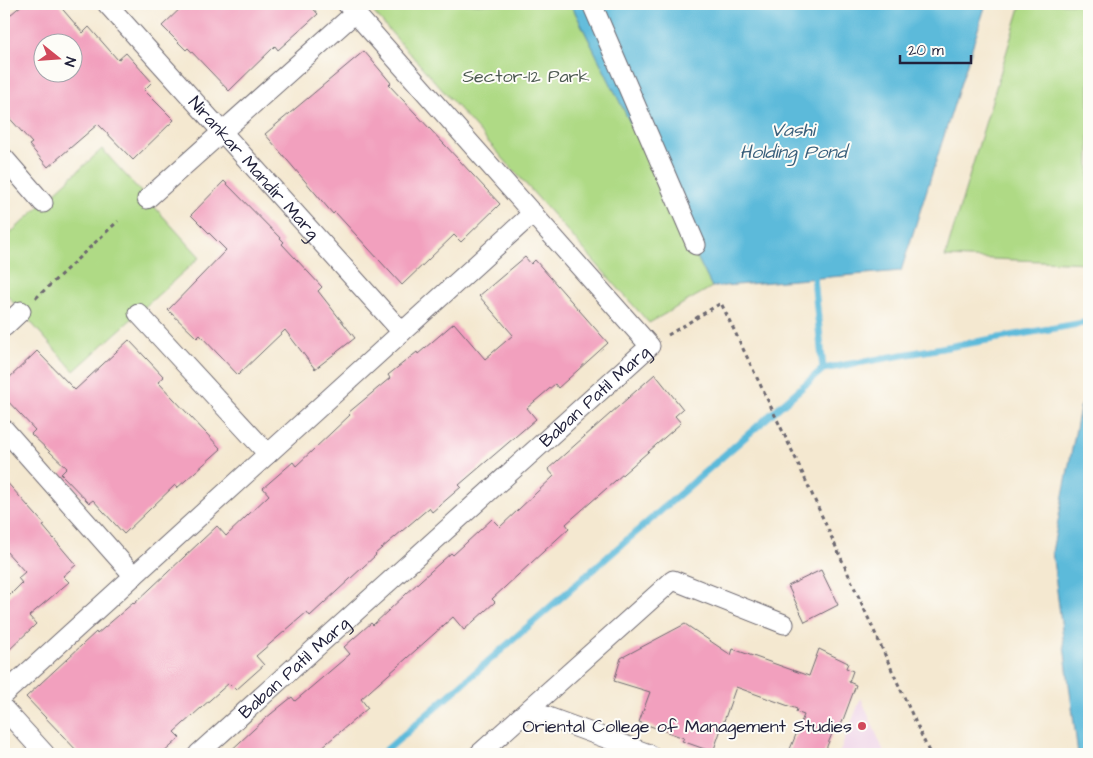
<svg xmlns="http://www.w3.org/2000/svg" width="1093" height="758" viewBox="0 0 1093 758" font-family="'Architects Daughter',sans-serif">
	<rect width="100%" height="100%" fill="#fdfcf7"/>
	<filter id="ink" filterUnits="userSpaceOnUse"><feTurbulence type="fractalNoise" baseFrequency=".02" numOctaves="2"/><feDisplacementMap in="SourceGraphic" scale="10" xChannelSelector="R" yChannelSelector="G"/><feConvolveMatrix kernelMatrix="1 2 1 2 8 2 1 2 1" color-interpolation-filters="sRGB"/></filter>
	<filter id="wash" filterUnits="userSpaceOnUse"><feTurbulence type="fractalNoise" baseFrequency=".0096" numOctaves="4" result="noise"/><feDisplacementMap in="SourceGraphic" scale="20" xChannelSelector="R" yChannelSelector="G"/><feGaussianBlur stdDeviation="1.12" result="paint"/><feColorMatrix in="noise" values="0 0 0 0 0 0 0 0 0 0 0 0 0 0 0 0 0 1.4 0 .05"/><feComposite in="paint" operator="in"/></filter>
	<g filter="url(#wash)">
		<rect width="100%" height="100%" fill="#f4e8d0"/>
		<path fill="#eed0e7" d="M861 698 885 754H839Z"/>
		<path fill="#afda85" stroke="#687e60" d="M366 4H571L712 287 649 323Z
			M1021 4H1089V263L945 257Z
			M102 149 200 257 74 371 4 292V239Z"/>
		<path fill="#5cbada" stroke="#3f6e8a" d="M571 4H986L901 271 712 287Z
			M1089 391V754H1078L1052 552 1080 408Z"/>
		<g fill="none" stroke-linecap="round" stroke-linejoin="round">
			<path stroke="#5cbada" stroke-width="7" d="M814 278 823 369
				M382 754 823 369 1089 322"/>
		</g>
		<g id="blocks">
			<path fill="#f2a0be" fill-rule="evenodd" d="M23 4H58L83 33 89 27 118 60 126 53 152 82 144 90 174 120 133 160 98 124 48 167 29 145 32 143 4 112V20ZM42 42H72V72H42Z
				M185 4H309L318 14 278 50 275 46 229 91 188 48 186 50 162 26Z
				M364 51 391 83 389 85 500 204 461 242 454 235 402 285 335 212 333 214 265 134Z
				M224 181 284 242 282 244 322 287 318 291 355 338 315 369 285 330 238 375 200 335 197 338 168 310 226 250 191 215Z
				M525 257 531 264 535 260 608 343 558 388 555 384 527 408 536 419 459 485 461 487 432 512 429 508 375 554 376 555 310 616 307 612 256 656 264 665 236 690 229 683 174 732 180 738 162 754H80L26 697 96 632 97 634 133 603 134 604 217 526 226 536 269 495 263 488 293 462 296 466 350 415 348 413 390 378 388 375 417 352 418 354 454 323 485 359 513 335 479 296Z
				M129 340 164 377 158 382 221 449 177 488 175 485 124 534 93 500 89 503 61 474 67 468 31 434 35 430 4 397V383L37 351 75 390Z
				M655 374 683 409 675 416 681 423 566 524 569 528 492 599 495 602 464 630 453 617 361 699 368 708 314 754H227L266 718 292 697 295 701 350 654 344 647 371 623 373 625 421 580 451 553 453 555 492 519 500 527 554 476 548 469Z
				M4 479 45 525 43 526 76 565 63 576 69 582 29 616 36 624 4 655V601L22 583 18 578 25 572 4 549Z
				M821 570 838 605 805 622 788 586Z
				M685 624 731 655 733 649 809 676 819 649 848 663 846 668 853 671 849 682 856 685 840 728 835 726 824 754H788L804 715 796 712 797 709 736 687 713 752 682 741 684 738 639 722 650 692 614 681 621 658Z"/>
		</g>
	</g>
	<g filter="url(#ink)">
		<use href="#blocks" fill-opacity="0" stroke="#6c676f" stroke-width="1"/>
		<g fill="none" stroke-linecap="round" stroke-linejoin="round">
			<g stroke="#6c676f" stroke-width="21">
				<g id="street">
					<path id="s1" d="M107 4 402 332"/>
					<path d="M592 4 696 245"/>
					<path d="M4 158 43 203"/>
					<path d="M147 199 355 13"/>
					<path d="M138 313 268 454"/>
					<path d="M4 327 21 311"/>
					<path d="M4 429 134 576"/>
					<path d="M4 694 533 213"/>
					<path d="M4 709 45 754"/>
					<path d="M529 710 649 754"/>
					<path id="s2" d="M198 754 650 346 347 4"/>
					<path d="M479 754 673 580 784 624"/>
				</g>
			</g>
			<path stroke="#6c676f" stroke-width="3" stroke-dasharray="4 4" stroke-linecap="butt" d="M36 298 118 221
				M668 335 721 303 796 459 930 754"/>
			<use href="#street" stroke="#fff" stroke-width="19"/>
		</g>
	</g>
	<circle fill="#d1495b" stroke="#fdfcf7" stroke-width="2" cx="862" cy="726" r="5"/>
	<g text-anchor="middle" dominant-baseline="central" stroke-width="4" stroke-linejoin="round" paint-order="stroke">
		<g font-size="18" fill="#4c5951" stroke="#fdfcf7">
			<text x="526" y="76">Sector-12 Park</text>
		</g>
		<g font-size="18" fill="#22223b" stroke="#fdfcf7">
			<text stroke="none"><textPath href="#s1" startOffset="220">Nirankar Mandir Marg</textPath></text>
			<text stroke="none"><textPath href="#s2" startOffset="534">Baban Patil Marg</textPath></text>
			<text stroke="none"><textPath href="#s2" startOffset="129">Baban Patil Marg</textPath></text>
		</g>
		<g font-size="18" fill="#22223b" stroke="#fdfcf7" text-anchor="end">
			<text x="852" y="726">Oriental College of Management Studies</text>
		</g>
		<g font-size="19" font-style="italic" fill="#395f7b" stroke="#fdfcf7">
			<text x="793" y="130">Vashi<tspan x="793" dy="22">Holding Pond</tspan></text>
		</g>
	</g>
	<rect width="1093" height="758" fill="none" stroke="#fdfcf7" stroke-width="20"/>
	<g transform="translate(58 58) rotate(107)"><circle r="24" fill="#fdfcf7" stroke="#a5a5ac"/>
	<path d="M0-4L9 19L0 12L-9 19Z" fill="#d1495b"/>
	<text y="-8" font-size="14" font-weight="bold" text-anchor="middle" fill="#22223b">N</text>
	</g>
	<path d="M900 55v8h71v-8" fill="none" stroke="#22223b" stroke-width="2.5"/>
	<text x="908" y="55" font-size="15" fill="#22223b" stroke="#fdfcf7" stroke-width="4" paint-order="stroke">20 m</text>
</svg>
